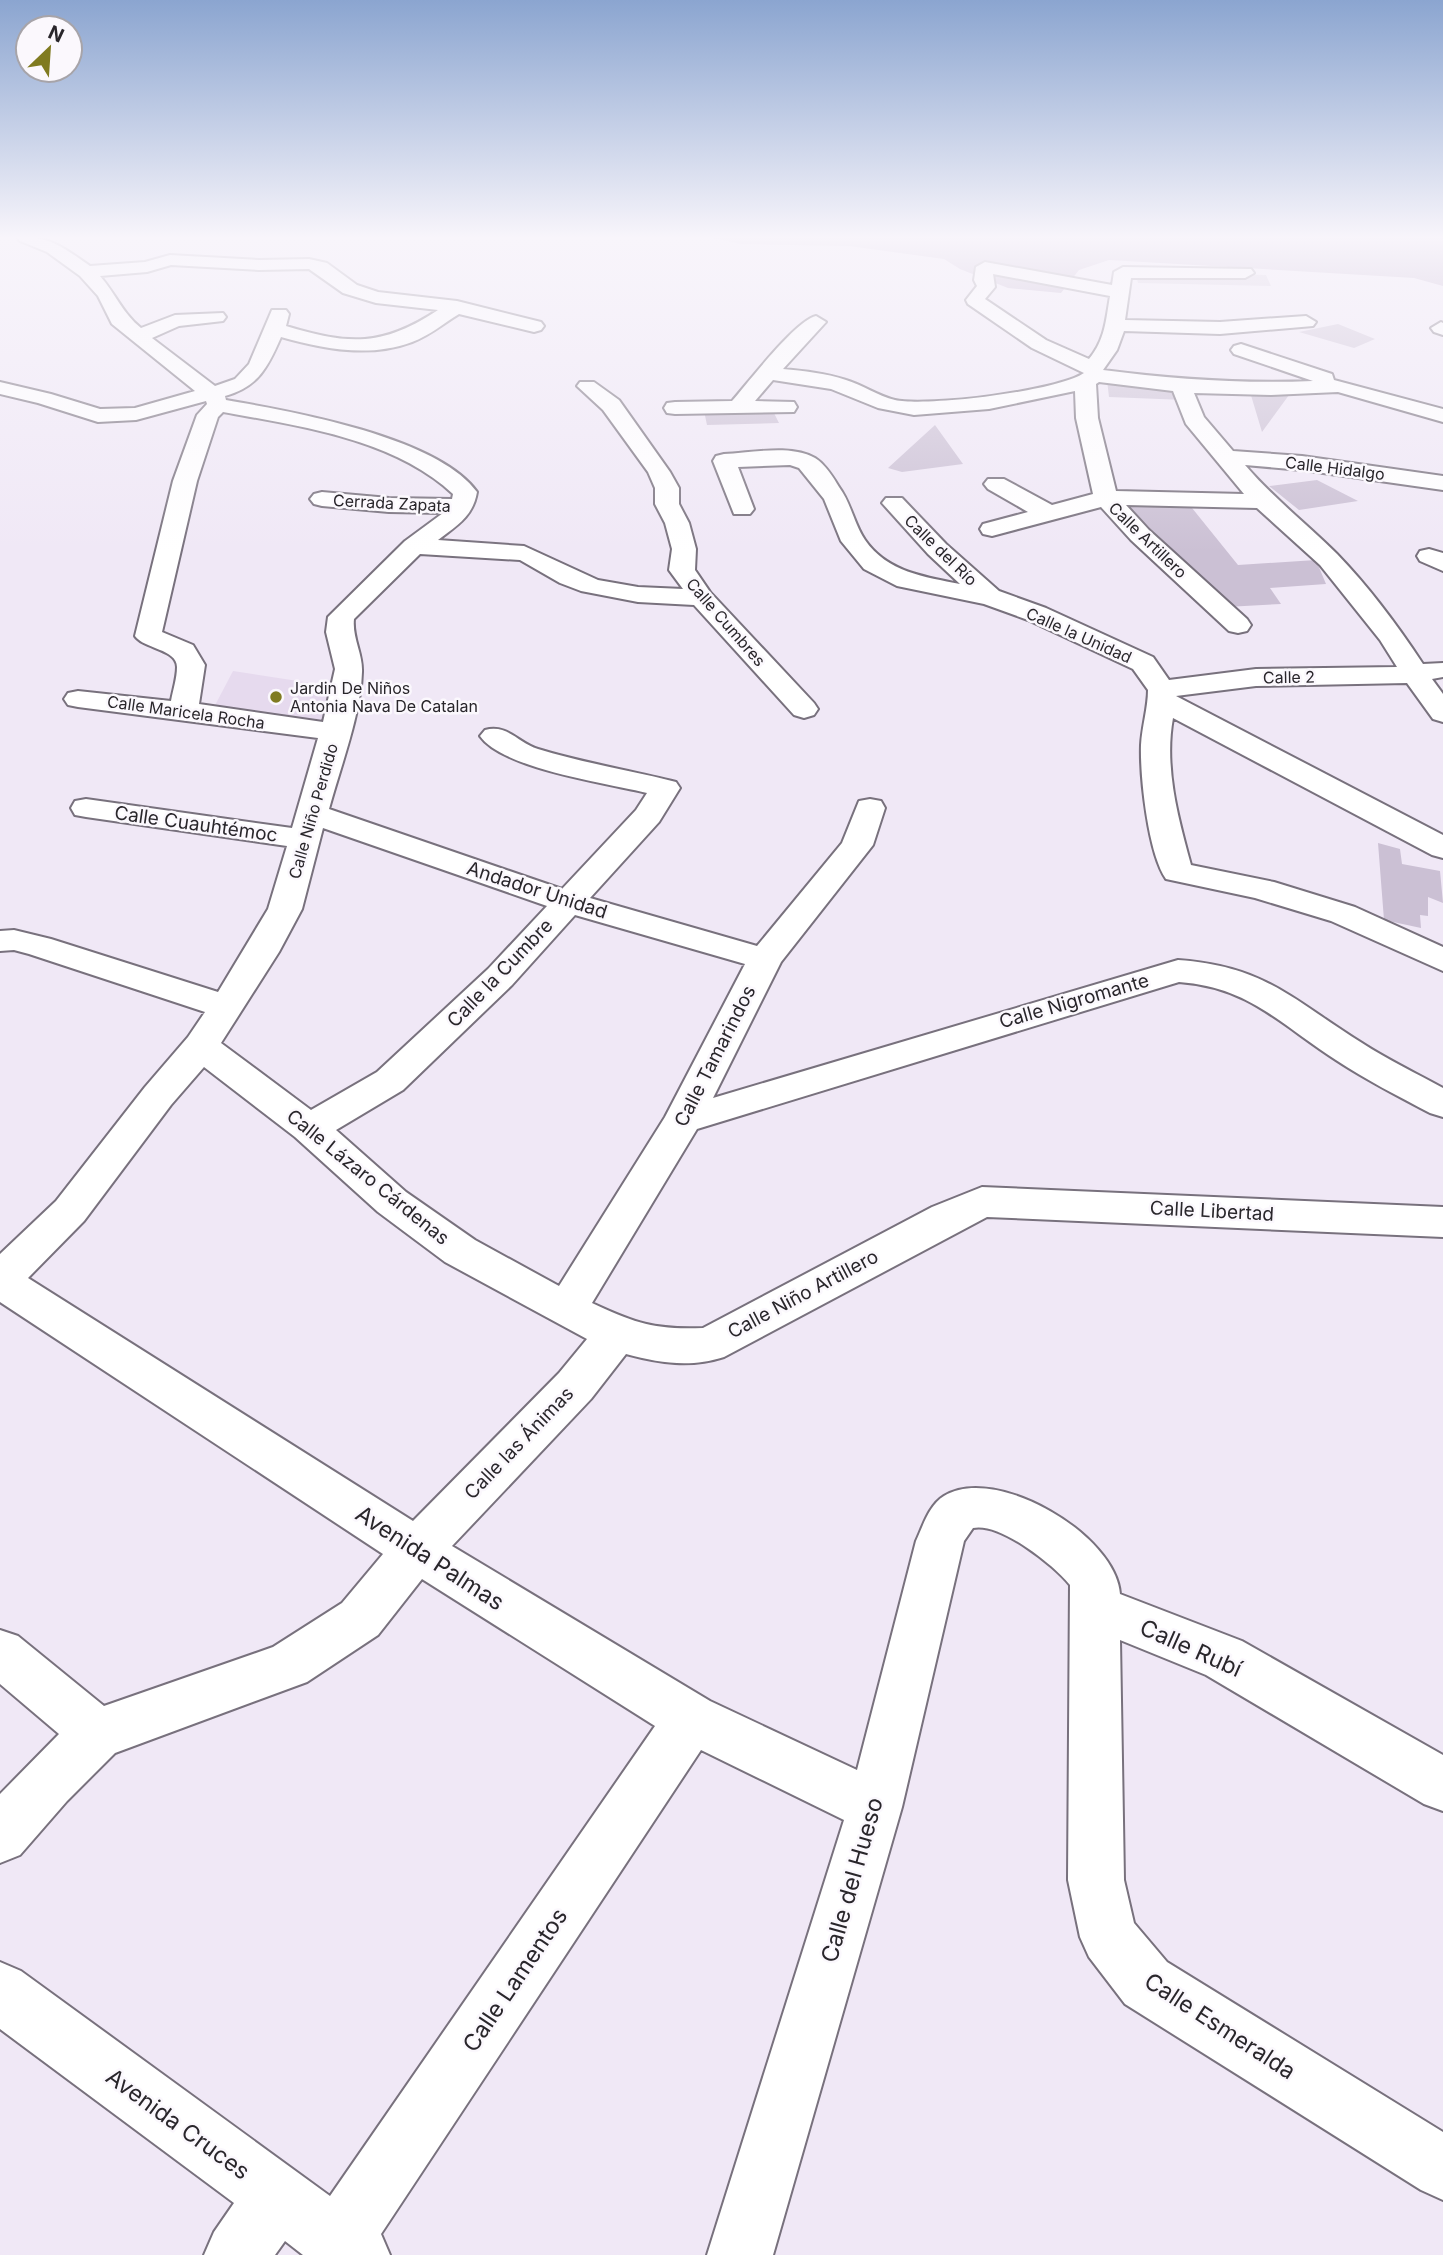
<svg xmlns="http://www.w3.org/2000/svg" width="1443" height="2255" viewBox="0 0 1443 2255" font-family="Inter,sans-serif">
	<rect width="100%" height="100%" fill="#f0e8f6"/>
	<path fill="#e6daee" d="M233 671 337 687 319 726 212 711Z"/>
	<path fill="#cbc0d4" d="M1135 271 1266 275 1271 286 1138 283Z
		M1338 324 1375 339 1354 348 1299 332Z
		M1107 380 1177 386 1185 400 1109 397Z
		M1250 392 1289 395 1262 432Z
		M772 409 779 423 707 425 704 411Z
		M935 425 963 464 902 472 888 468Z
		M1317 480 1358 501 1299 510 1269 486Z
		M1116 502 1188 503 1238 565 1316 560 1326 584 1270 588 1281 604 1226 607Z
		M1378 843 1400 849 1402 864 1440 871 1443 903 1428 897V916L1420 915 1421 928 1384 920Z"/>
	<path fill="#b5a3c1" d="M708 237H1443V286L1414 278 1109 260 1079 270 1061 293 1008 288 960 269 944 259 849 246 741 244Z"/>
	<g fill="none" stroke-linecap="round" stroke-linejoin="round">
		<g stroke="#78717d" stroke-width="4">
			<path id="minor" d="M17 237C51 236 64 248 90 266L145 262 170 255 259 260 309 259 327 263 357 285 378 292 457 301 541 322 544 326 541 330 534 332 459 314C444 323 429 336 412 342 369 358 324 349 281 337 268 367 258 387 225 396L226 400C291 411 438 437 477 492 473 517 456 526 438 540L524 546 598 580 638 587 683 589 669 570 672 549 665 523 655 504V488L648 472 603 410 577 386 580 382H594L619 400 670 472 679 488V504L689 523 696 549 695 570 710 592 814 703 818 709 814 715 804 718 794 715 694 605 638 602 581 591 560 583 520 560 420 554 354 619C352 638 363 654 362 672 361 714 340 768 329 809L562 889 636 810 647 793C607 783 503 769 480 736L485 730C508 724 518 743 538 749 583 763 630 770 676 782L680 788 659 822 590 898 757 946 842 843 859 801 870 799 881 801 885 808 873 845 781 962 713 1098 1178 960C1265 966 1293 1000 1362 1043 1388 1060 1416 1073 1443 1088V1117L1430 1113C1398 1096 1366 1080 1336 1060 1280 1024 1249 987 1179 982L697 1129 592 1303C635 1323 654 1330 703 1328L932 1207 982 1187 1443 1207V1237L987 1217 724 1357C690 1368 660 1363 626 1354L591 1399 452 1546 710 1701 857 1770 916 1541C923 1526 929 1505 944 1496 996 1464 1116 1535 1120 1594L1242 1641 1443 1755V1811L1424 1804 1206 1675 1120 1640 1124 1880 1134 1923 1167 1962 1443 2132V2200L1421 2190 1125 2004 1089 1957 1080 1937 1068 1880 1070 1585C1054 1565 1000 1522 973 1528L964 1541 902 1807 773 2255H707L844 1820 701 1750 381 2234 390 2255H303L285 2241 275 2255H204L214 2232 234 2203 0 2029V1962L21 1971 330 2196 655 1726 422 1579 378 1635 307 1682 115 1753 67 1801 20 1855 0 1863V1794L59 1734 0 1684V1630L18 1636 104 1706 273 1647 342 1603 383 1554 0 1302V1254L56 1201 145 1087 188 1037 205 1012 29 954 14 950 0 951V931L14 930 51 939 218 992 268 909 287 846 86 817 75 815 71 808 75 801 86 799 292 828 318 738 78 707 68 705 64 699 68 693 78 691 171 701C173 690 177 678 177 667 177 649 144 649 135 636L173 481 197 415 207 404 206 401 136 420 98 422 38 403 0 394V382L51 394 100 409 135 408 195 391 112 324 98 296 80 276 47 252 20 241ZM171 265 259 270 309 269 343 293 376 303 438 310C382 347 349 345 286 326L289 314 286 310H272L249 364 235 379 215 386 152 338 179 326 223 321 226 317 223 313 175 315 141 328C123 314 115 293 100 276L147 272ZM223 412C300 426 394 439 453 494L452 499 389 498 322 492 314 494 310 499 314 504 322 506 389 512 443 513 405 541 328 617 326 632 335 669 323 722 199 704 205 665 193 645 162 632 197 481 218 417ZM323 828 547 906 488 969 377 1072 311 1110 221 1043 279 952 302 909ZM575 915 745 964 665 1117 559 1286 475 1240 406 1192 336 1130 403 1090 512 985ZM204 1067 295 1137 378 1212 445 1262 587 1339 559 1373 413 1521 28 1278 84 1221 171 1105Z
				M985 262 1112 285 1114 272 1123 267 1251 269 1254 273 1245 278H1131L1125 320 1220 322 1306 316 1316 322 1313 326 1220 334 1124 331 1117 350 1103 370C1173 379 1242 384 1313 381L1234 354 1231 350 1234 346 1241 344 1332 374 1334 380 1443 409V422L1338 392 1271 395 1194 393 1204 417 1233 451 1302 456 1443 476V490L1302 470 1245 465C1275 500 1306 523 1337 554 1369 587 1398 626 1423 664L1443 663V677L1432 679 1443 694V722L1433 719 1407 683 1256 686 1176 696 1443 835V858L1432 855 1173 718C1164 767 1178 818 1191 865L1274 882 1355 907 1443 947V971L1331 921 1255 898 1166 879C1148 853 1140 776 1141 745 1142 726 1148 708 1148 690L1133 669 1028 620 984 604 897 586 864 569 841 541 824 499 799 468 790 465 738 467 754 509 750 514H734L713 461 716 456 724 454C751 453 791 444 815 458 825 464 833 477 839 487 851 503 854 524 865 540 887 572 925 577 960 584L928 554 882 503 886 498H902L946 544 999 591 1046 608 1153 657 1169 680 1256 669 1397 667 1380 640 1320 565 1257 508 1126 505 1149 530 1247 619 1251 625 1247 631 1238 633 1229 631 1131 540 1101 507 992 536 983 534 980 529 983 524 1028 512 988 489 984 484 988 479H1004L1052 505 1093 494 1076 418 1075 391 989 409 914 415 878 408 831 389 773 380 755 401 794 402 797 407 794 412 675 414 667 413 664 408 667 403 675 402 732 401C748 383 795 321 816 316L826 322 783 369C804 371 825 373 846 380 863 385 878 396 895 400 927 407 1058 391 1084 373L1032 348 968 304 966 300 977 286 974 280 976 267ZM993 274 1110 296C1106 320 1105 340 1089 359L1046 340 985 299 995 287ZM1099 382 1173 391 1186 424 1244 494 1116 491 1098 418 1096 384Z
				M1441 322 1443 323V335L1434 332 1431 328Z
				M1429 549 1443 553V571L1420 561 1417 556 1420 551Z"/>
		</g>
		<use href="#minor" fill="#fff" fill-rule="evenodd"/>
	</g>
	<linearGradient id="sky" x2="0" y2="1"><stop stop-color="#8ba5d0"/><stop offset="0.43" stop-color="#f8f5fb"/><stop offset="1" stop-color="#f8f5fb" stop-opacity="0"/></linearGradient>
	<rect width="1443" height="552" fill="url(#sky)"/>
	<circle fill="#807b21" stroke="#fbf8fd" stroke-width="2.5" cx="276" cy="697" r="7"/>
	<g text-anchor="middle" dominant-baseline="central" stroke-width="5" stroke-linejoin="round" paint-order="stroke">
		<g font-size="16" fill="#29262b" stroke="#fbf8fd">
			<text transform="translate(1335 468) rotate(7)">Calle Hidalgo</text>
			<text transform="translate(392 503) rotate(3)">Cerrada Zapata</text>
			<text transform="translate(1148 540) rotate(44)">Calle Artillero</text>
			<text transform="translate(941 550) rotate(44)">Calle del Río</text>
			<text transform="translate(726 622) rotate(49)">Calle Cumbres</text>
			<text transform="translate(1079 635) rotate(24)">Calle la Unidad</text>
			<text transform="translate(1289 677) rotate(-1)">Calle 2</text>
			<text transform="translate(186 712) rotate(8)">Calle Maricela Rocha</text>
			<text transform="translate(313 811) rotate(-74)">Calle Niño Perdido</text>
		</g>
		<g font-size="16" fill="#29262b" stroke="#fbf8fd" text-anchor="start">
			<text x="290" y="688">Jardin De Niños<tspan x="290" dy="18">Antonia Nava De Catalan</tspan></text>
		</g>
		<g font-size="19" fill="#29262b" stroke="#fbf8fd">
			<text transform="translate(196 824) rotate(8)">Calle Cuauhtémoc</text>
			<text transform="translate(537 890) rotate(18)">Andador Unidad</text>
			<text transform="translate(500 973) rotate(-46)">Calle la Cumbre</text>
			<text transform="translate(1074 1001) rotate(-16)">Calle Nigromante</text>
			<text transform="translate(715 1056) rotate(-63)">Calle Tamarindos</text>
			<text transform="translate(368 1177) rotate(39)">Calle Lázaro Cárdenas</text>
			<text transform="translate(1212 1211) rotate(3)">Calle Libertad</text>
			<text transform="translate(803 1294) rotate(-28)">Calle Niño Artillero</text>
			<text transform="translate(519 1443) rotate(-46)">Calle las Ánimas</text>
		</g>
		<g font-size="23" fill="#29262b" stroke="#fbf8fd">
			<text transform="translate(430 1558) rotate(33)">Avenida Palmas</text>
			<text transform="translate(1191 1648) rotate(24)">Calle Rubí</text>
			<text transform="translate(852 1880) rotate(-74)">Calle del Hueso</text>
			<text transform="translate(515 1980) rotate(-56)">Calle Lamentos</text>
			<text transform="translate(1220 2026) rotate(33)">Calle Esmeralda</text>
			<text transform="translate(178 2124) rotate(36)">Avenida Cruces</text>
		</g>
	</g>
	<g transform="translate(49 49) rotate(25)"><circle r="33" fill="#fbf8fd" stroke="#a7a4a9" stroke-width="2"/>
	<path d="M0-5L12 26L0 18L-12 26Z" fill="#807b21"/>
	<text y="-10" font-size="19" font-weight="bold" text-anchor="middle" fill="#29262b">N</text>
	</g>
</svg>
